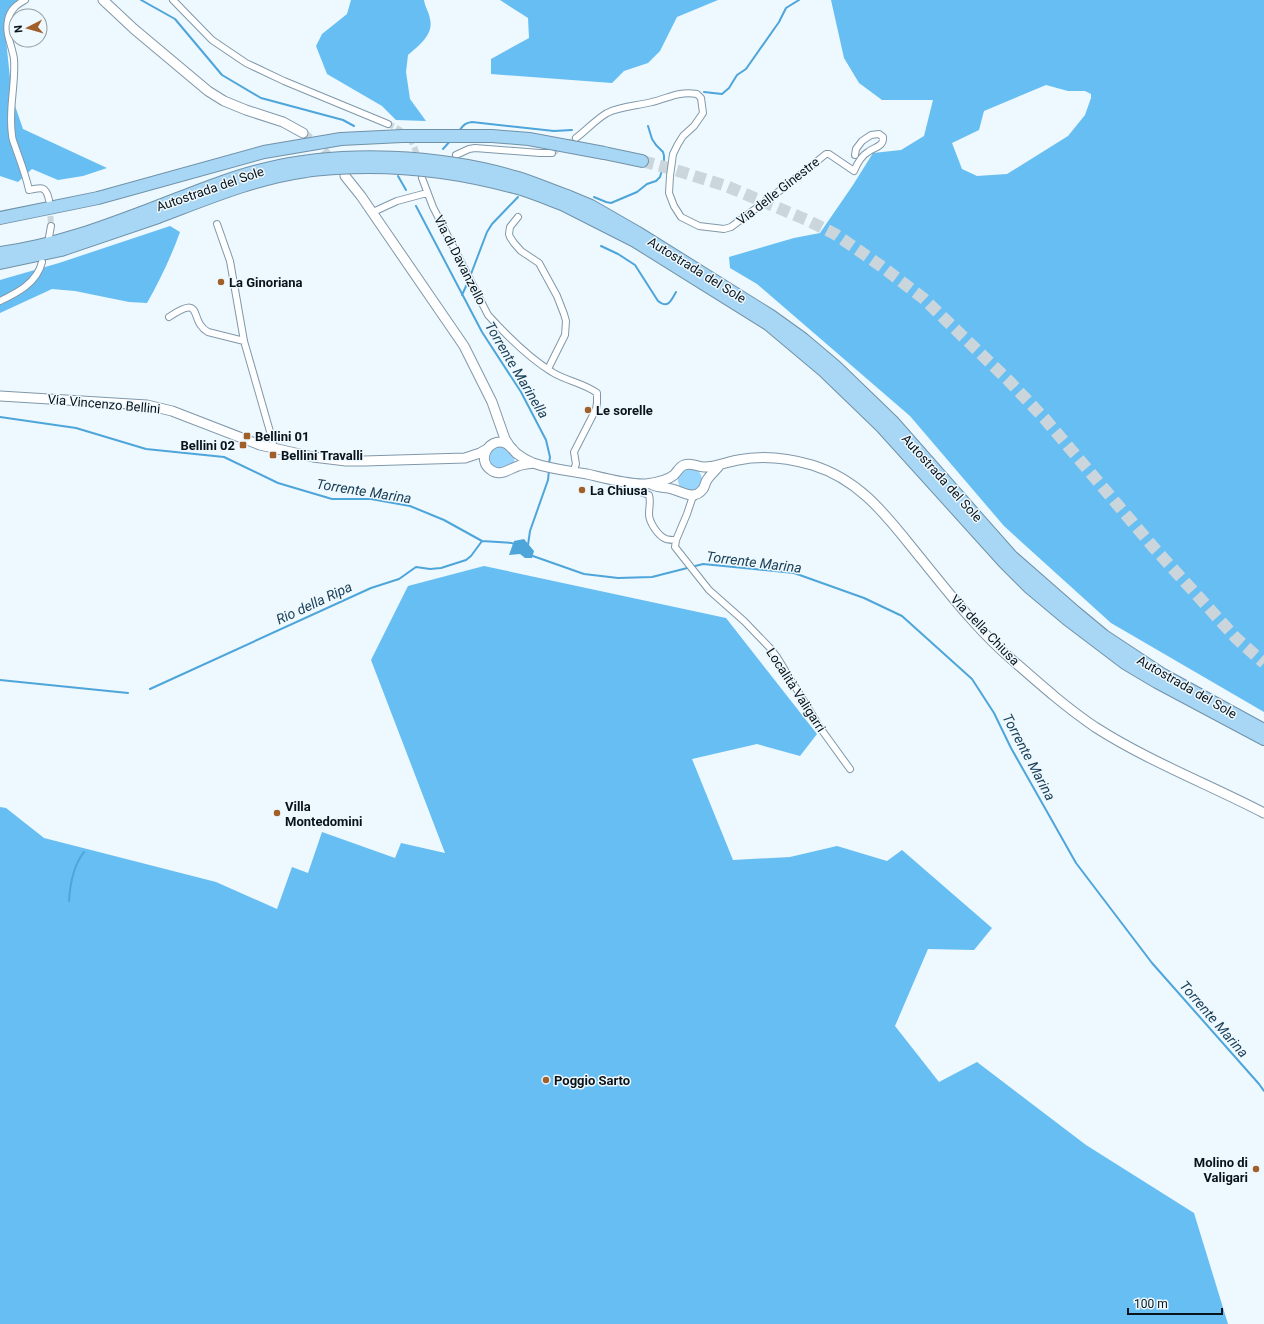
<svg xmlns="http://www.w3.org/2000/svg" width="1264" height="1324" viewBox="0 0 1264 1324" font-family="Roboto,sans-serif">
	<rect width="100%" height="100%" fill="#edf8ff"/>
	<path fill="#98d6fe" d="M497 442 515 455 514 463 506 472 486 464 484 461Z
		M678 480a12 12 0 1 1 24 0a12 12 0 1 1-24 0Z"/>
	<path fill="#66bef3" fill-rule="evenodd" d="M0 0H18L6 40 12 97 23 129 107 168 83 176 58 180 32 169 18 182 0 176Z
		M351 0H424C425 7 429 12 430 19 434 35 418 46 408 55L406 72 410 99 426 121 396 120 382 106 327 74 316 46 322 34 347 14Z
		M500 0H718L677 17 660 51 648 63 624 71 612 83 491 74V59L529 38 528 18Z
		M831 0H1264V712L1111 623 1004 526 910 416 757 284 730 268 729 257 794 238 820 233 853 185 873 153 901 150 924 136 933 100H882L859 83 844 58ZM1046 85 1068 91H1085L1091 94V98L1085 115 1068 136 1007 174 977 176 962 169 952 143 979 130 984 111Z
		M170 226 180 232C171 257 160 280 147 303L129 302 75 291 52 289 0 313V280L59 263Z
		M484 566 726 618 817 734 800 756 757 744 692 759 733 860 790 857 837 846 887 861 902 850 992 928 974 950 928 949 895 1026 939 1082 977 1062 1086 1145 1194 1213 1228 1324H0V807L6 808 44 838 216 882 277 909 292 867 308 873 322 832 395 858 401 843 445 853 371 660 408 586Z"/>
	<path fill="#4da5d9" d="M524 539 534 551 532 558H525L520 554 509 555 514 541Z"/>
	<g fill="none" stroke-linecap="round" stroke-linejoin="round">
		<path stroke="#4da5d9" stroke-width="2" d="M141 0 175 19 222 75 261 98 343 120 354 126
			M704 92 722 94 729 88 737 75 746 69 779 22 786 8 799 0
			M458 132C463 126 464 123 472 122L554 131 572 130
			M443 149 451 140
			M398 176 406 190
			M594 197 606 202 611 203 637 192 647 184 656 181 660 177 664 163V156L663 152 656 145 652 139 648 126
			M416 206 482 332 521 392 546 440 550 457 549 464
			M601 246 618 254 635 265 658 301C668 309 671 301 676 292
			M471 274 487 232 492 224 518 197
			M462 295 467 284
			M0 417 76 428 146 449 224 457 278 483 332 499H371L410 506 444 520 482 541 512 543 515 545
			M528 545 530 531 548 480 549 470
			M530 555 584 574 618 578 652 577 703 564 794 573 864 598 902 616 972 679 994 713 1011 748 1076 863 1152 963 1259 1084 1264 1091
			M0 680 128 693
			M150 689 371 588 399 579 416 567 430 569 441 568 466 560 471 556 482 541
			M69 901C70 883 73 866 84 852"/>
		<path stroke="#cbd6dc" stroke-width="6" stroke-dasharray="6 3" stroke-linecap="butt" d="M388 124C407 132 414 140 418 160
			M552 153 563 148 576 138
			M50 207 51 226"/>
		<path stroke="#cbd6dc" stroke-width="9" stroke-dasharray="9 4.5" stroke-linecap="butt" d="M303 133 322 148 334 163"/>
		<path stroke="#cbd6dc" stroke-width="12" stroke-dasharray="12 6" stroke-linecap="butt" d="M642 161 672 169 726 186 807 220 835 234 881 266 923 298 1008 380 1045 419 1155 549 1196 594 1236 638 1264 663"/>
		<g stroke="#8098a9" stroke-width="8">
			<path id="street" d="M25 0C16 5 10 10 8 20 5 34 12 45 14 59 16 84 8 109 12 135 12 140 15 145 16 149 21 163 26 176 29 190 42 187 46 186 49 200
				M173 0 212 40 246 63 284 81 388 124
				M576 138C587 130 595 120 607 113 621 106 637 106 652 102 669 98 678 91 697 94L701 98 703 113 694 126 683 136 678 144 673 154 670 176 669 193 674 206 681 217 699 226 724 229 731 227 786 186 826 154H829L854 171C857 164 861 156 868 152 874 147 884 147 883 137L879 134 871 135 862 141 856 149 855 155
				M456 155 469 149 475 148 540 153H552
				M422 178 433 207 488 315C507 336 529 358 552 372 566 381 584 383 597 393V403L596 409 574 452 576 464 573 472
				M373 212 397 201 427 193
				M518 217 510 227 509 234 510 237 514 243 521 251 539 263 557 296 564 314 566 321 565 335 548 369
				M217 224 230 261 244 341 273 442 271 449
				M49 237 51 226
				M0 301C17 293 37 283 42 262
				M169 317C205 293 188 321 208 332L244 341
				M634 483 635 490 649 495C651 501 649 507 649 514 649 522 658 536 666 539 669 540 673 540 676 540
				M696 494 692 499 687 514 676 540 675 547 709 590 744 621 770 648 777 657 821 729 850 769"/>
		</g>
		<g stroke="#8098a9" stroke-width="11">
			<path id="secondary" d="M103 0 134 29 208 91 224 101 246 110 283 122 303 133
				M345 176 361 196 464 346 492 402 505 439 509 445
				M0 396 147 405 172 411 260 445 313 457 346 461H364L465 458 480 453 487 449
				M533 463C528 464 523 464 518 466 509 469 500 477 491 470 476 460 489 437 505 443 510 445 513 450 516 453 521 457 528 461 533 463 550 469 570 471 587 474 604 478 629 485 646 484 654 483 668 480 674 475 678 471 679 467 684 465 692 462 697 467 704 467 716 467 726 462 738 460 762 455 788 458 812 465 864 481 890 521 923 561 952 597 981 634 1017 664 1042 686 1067 708 1095 727 1148 761 1208 784 1264 813
				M651 484C657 488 665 487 672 489 683 492 694 501 703 489 705 486 705 483 707 480 710 475 715 471 719 466"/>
		</g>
		<g stroke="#7092a8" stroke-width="14">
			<path id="highway" d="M604 153 642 161
				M567 196 591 206 638 233 771 316 803 339 835 366 892 421 1011 556 1075 612 1104 636 1163 675 1264 730
				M562 204 635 241 768 324 824 371 882 427 1004 562 1030 588 1067 619 1125 663 1157 682 1264 739
				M0 218 98 198
				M0 253C54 246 104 227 154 208
				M0 263 61 250 158 217"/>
		</g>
		<use href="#street" stroke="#fff" stroke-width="6"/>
		<use href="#secondary" stroke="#fff" stroke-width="9"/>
		<use href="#highway" stroke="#a8d6f5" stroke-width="12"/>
		<g stroke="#7092a8" stroke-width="14" stroke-linecap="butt">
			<path id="highway-bridge" d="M98 198 264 152 341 139 402 136H492L529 139 604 153
				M154 208C191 194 228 178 266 169 344 150 441 155 518 178 534 183 550 190 567 196
				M158 217C206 199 255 178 306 171 316 169 326 169 336 168 396 164 455 171 514 187 530 191 546 198 562 204"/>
		</g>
		<use href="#highway-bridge" stroke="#a8d6f5" stroke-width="12"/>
	</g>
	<g fill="#a1602a" stroke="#edf8ff" stroke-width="1.5">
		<circle cx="221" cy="282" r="4"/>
		<circle cx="588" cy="410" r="4"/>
		<rect x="243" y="432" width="8" height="8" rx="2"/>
		<rect x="239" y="441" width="8" height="8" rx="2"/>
		<rect x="269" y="451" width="8" height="8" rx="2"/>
		<circle cx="582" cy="490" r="4"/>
		<circle cx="277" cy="813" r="4"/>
		<circle cx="546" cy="1080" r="4"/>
		<circle cx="1256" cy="1169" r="4"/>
	</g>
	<g text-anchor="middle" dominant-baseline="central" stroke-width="3" stroke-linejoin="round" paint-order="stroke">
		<g font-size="13" fill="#091319" stroke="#edf8ff">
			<text transform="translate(210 189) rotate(-19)">Autostrada del Sole</text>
			<text transform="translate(778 191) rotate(-38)">Via delle Ginestre</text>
			<text transform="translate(460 260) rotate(63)">Via di Davanzello</text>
			<text transform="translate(697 270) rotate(32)">Autostrada del Sole</text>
			<text transform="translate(104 404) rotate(5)">Via Vincenzo Bellini</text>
			<text transform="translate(942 478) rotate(48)">Autostrada del Sole</text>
			<text transform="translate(985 630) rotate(46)">Via della Chiusa</text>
			<text transform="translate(1187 687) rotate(30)">Autostrada del Sole</text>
			<text transform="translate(796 690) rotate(57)">Località Valigarri</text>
		</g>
		<g font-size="13" font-weight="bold" fill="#091319" stroke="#edf8ff" text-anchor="start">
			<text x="229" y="282">La Ginoriana</text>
			<text x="596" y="410">Le sorelle</text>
			<text x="255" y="436">Bellini 01</text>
			<text x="235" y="445" text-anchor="end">Bellini 02</text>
			<text x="281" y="455">Bellini Travalli</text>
			<text x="590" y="490">La Chiusa</text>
			<text x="285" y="806">Villa<tspan x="285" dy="15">Montedomini</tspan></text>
			<text x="554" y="1080">Poggio Sarto</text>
			<text x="1248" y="1162" text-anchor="end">Molino di<tspan x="1248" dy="15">Valigari</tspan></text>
		</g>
		<g font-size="14" font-style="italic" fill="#1c4157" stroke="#edf8ff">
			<text transform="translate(517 370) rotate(59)">Torrente Marinella</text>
			<text transform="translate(364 491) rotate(9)">Torrente Marina</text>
			<text transform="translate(754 562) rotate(7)">Torrente Marina</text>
			<text transform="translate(314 603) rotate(-25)">Rio della Ripa</text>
			<text transform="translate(1029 757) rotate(62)">Torrente Marina</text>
			<text transform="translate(1214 1019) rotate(49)">Torrente Marina</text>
		</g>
	</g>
	<g transform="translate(28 28) rotate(264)"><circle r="19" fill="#edf8ff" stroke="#929ca3"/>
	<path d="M0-3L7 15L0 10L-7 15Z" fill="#a1602a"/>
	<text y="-6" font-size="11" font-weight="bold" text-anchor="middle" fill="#091319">N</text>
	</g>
	<path d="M1128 1308v6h94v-6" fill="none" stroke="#091319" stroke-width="2"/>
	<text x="1134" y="1308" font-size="12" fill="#091319" stroke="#edf8ff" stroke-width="3" paint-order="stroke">100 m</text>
</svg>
